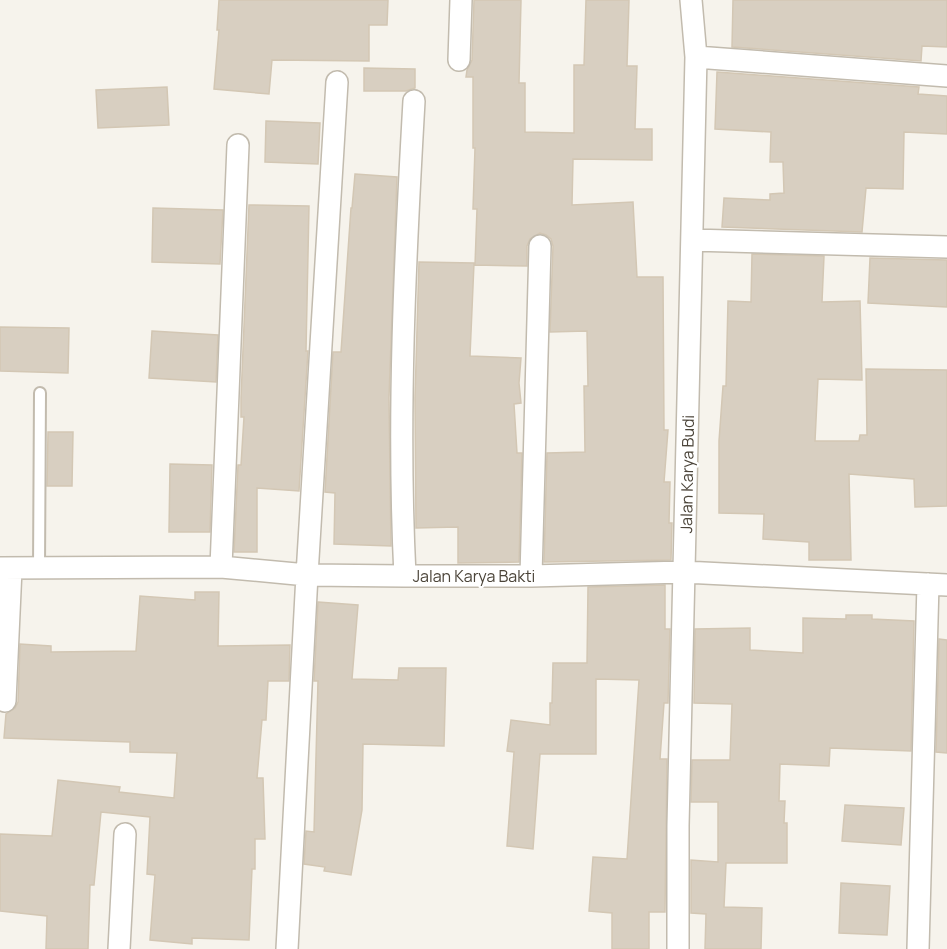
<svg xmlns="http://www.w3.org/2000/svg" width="947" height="949" viewBox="0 0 947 949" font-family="Manrope,sans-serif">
	<rect width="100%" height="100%" fill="#f6f3ec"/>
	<path fill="#d8cfc1" stroke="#d3c7b4" stroke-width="1.5" d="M219 0H388L387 25H369V61L272 60 269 94 214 89 219 30H217Z
		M474 0H521L519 83H525V132L574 133V65H584L586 0H629L627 66H637L635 129H652V160L573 159 572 205 633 202 637 277H663L664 430H668L664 482H670L669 523H672L671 560 544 562 547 453 585 452 584 386H588L587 331 550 332 553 246 551 239 546 235 540 233 530 239 527 246V266L475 265 477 209H473L475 148H473V77H466L467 70 472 60Z
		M733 0H947V47L922 46 921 61 732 47Z
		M364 68 415 69V88L406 91H364Z
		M717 72 919 87 918 94 947 96V134L904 132 903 189 866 188 862 232 722 227 724 198 770 200V194L784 193 783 162H770L771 132 715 129Z
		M167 87 169 125 98 128 96 90Z
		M266 121 320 123 318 164 265 162Z
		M355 174 397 177 389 398 391 546 334 544 335 493 325 492 333 352H341L351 208H352Z
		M249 205 309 206 306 351H308L299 491 257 488V552H234L238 465H241L244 417H241V398Z
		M153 208 223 210 220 264 152 262Z
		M752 254 824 256 822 302 860 301 862 380 818 379 815 441H859L860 435H867L866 369 947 370V506L915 507 914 479 849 474 851 560H809V542L763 539 764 514 719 513V441L723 386H726L728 301 751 302Z
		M870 258 947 260V307L868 303Z
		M419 262 474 263 470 356 521 358 519 383 521 403 514 404 517 453H522L519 562 458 563V527L416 528 415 398Z
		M0 327 69 328 68 373 0 371Z
		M152 331 218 335 216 382 149 378Z
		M48 432H73L72 486H47Z
		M170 464 212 465 210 532H169Z
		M665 585V629H670L668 703H664L660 759H667L665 912H649V949H612V913L589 911 593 857 627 859 639 680 596 679V754H540L533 849 507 846 514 752 507 751 511 720 550 725V703H552L553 663H587L588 587Z
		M195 592H219L218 646 290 645 289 681H268L266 720H262L257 778H263L265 839H255V869H252L249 940 192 938V944L150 940 155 875 147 874 150 817 101 812 94 885H90L88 949H46L47 916 0 911V834L52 836 58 780 120 787 119 792 174 798 177 753 130 752V742L4 738 6 714 15 708 18 702 20 644 51 646V652L136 651 140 596 195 600Z
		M318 602 358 605 352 679 398 680 399 668H446L444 746 363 744 362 810 351 875 324 871 325 867 304 864 306 831 314 832 318 681H314Z
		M846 615H872V619L914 621 911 751 830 748 829 766 780 764 779 801H785L784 823H787V863H726L724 907 762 908 761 949H705L706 914 691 913V860L718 862V802H691L692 760H730L732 704 694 703 695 629 750 628V650L803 653V618L846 619Z
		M939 639 947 640V753L936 752Z
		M845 805 904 808 901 845 842 841Z
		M841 883 890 886 887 935 839 933Z"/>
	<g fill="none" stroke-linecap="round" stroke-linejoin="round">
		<g stroke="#c2bbae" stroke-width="14">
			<path id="service" d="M39 569 40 393"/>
		</g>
		<g stroke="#c2bbae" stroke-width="24">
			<path id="minor" d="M696 57 947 76
				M459 60 461 0
				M692 240 947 247
				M221 567 238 145
				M0 568 221 567 307 575 405 576H531L684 572 947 585
				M405 576C397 418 405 259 414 101
				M531 576 540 246
				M5 701 11 569
				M119 949 125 834
				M287 949 307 575 337 82
				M678 949V826L696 57 691 0
				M918 949 928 584"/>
		</g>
		<use href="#service" stroke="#fff" stroke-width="10"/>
		<use href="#minor" stroke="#fff" stroke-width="21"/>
	</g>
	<g text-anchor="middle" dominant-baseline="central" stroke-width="4.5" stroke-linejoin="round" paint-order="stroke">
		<g font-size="16" fill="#4b4439" stroke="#fff">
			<text transform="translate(687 474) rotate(-89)">Jalan Karya Budi</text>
			<text x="474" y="576">Jalan Karya Bakti</text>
		</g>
	</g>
</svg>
